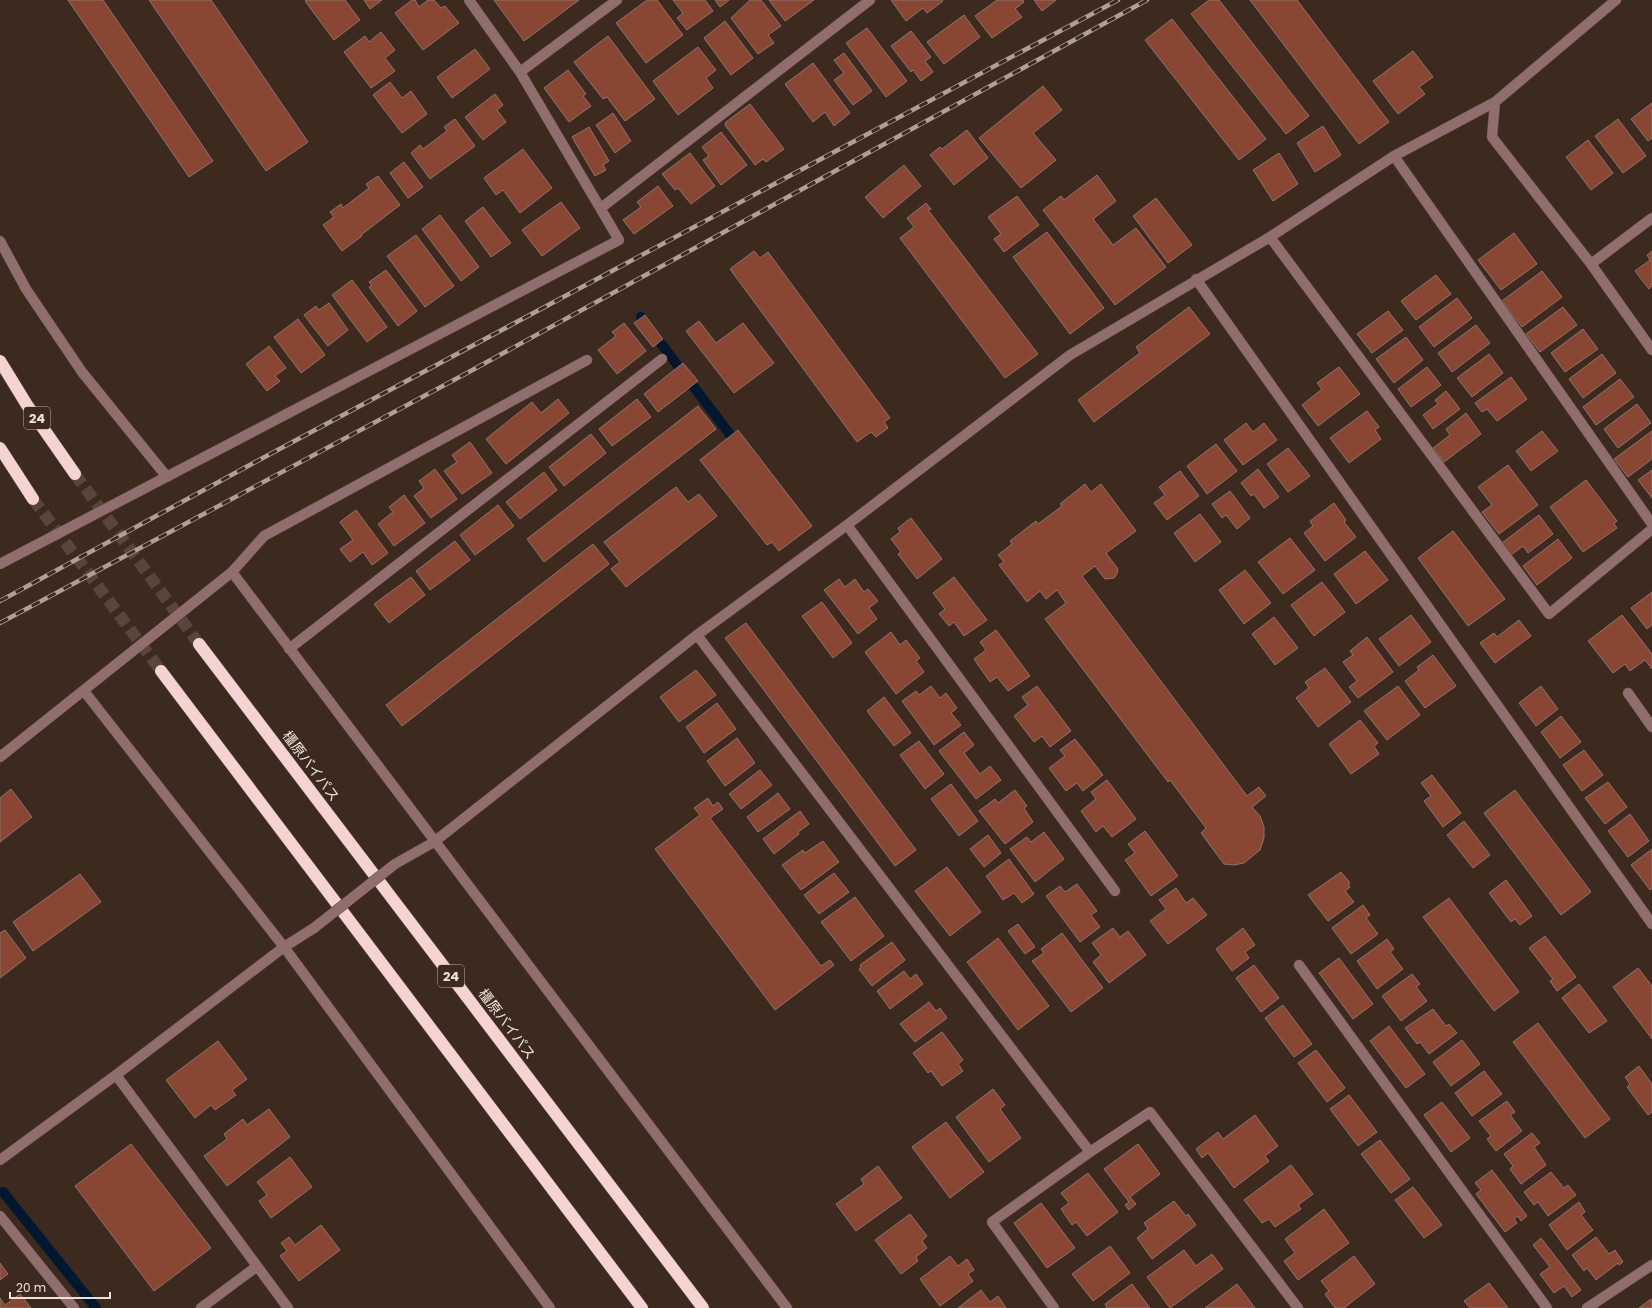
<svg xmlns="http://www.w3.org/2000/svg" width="1652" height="1308" viewBox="0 0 1652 1308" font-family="Poppins,'Noto Sans JP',sans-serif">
	<rect width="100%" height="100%" fill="#3d2a1f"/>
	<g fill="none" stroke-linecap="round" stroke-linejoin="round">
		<path stroke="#00182f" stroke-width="10" d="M641 317 731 436
			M3 1192 96 1308"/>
	</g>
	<path fill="#884633" stroke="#8e746d" d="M68 0H103L213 161 189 177Z
		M149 0H211L308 142 266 171Z
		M307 0H345L360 20 334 40 305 1Z
		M364 0H382L370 9Z
		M412 0H415L419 7 428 0H434L441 8 445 6 459 23 423 50 395 13Z
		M494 0H579L524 41Z
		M647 0H657L683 35 646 63 616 23Z
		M673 0H705L713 11 687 30 677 18 683 13Z
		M715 0H729L720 7Z
		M750 0H761L781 26 768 35 774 43 758 54 731 18Z
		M769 0H814L785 21Z
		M891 0H942L943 1 927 13 923 8 906 21Z
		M997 0H1023L1024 2 1015 9 1022 17 992 38 975 16Z
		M1034 0H1056L1042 11Z
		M1209 0H1219L1309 116 1286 134 1191 14Z
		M1250 0H1297L1389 122 1359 144Z
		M964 15 980 37 944 64 927 42Z
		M1172 19 1266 139 1239 160 1145 40Z
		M725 21 753 58 731 75 704 38Z
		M867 28 907 81 886 97 846 43Z
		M911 31 931 57 925 61 933 72 921 81 913 70 911 72 891 46Z
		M381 32 395 50 385 58 395 71 371 88 344 52 365 36 369 42Z
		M608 36 655 99 625 121 607 97 603 99 574 62Z
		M698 47 716 70 706 78 713 88 678 115 653 81Z
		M475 49 490 69 452 98 437 77Z
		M1413 51 1433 77 1419 87 1425 94 1398 114 1373 81Z
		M844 53 872 91 853 105 834 80 844 73 834 60Z
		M813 63 850 113 834 126 825 112 813 122 785 84Z
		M568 70 586 94 583 96 591 106 569 122 544 88Z
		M390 82 402 98 411 91 427 114 402 133 373 95Z
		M1043 86 1062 110 1033 133 1056 160 1021 188 979 138Z
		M495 94 503 105 497 110 506 122 483 140 465 117Z
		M1652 103V138L1648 141 1631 119Z
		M750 104 784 149 766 162 763 159 755 165 725 125 726 122Z
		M613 113 631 141 615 153 596 125Z
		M455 119 475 146 430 179 411 153 420 145 423 149 447 131 444 127Z
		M1618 119 1646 156 1623 173 1595 136Z
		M1323 126 1341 155 1315 172 1297 143Z
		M589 127 609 161 603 165 606 170 595 176 572 137Z
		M967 130 988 158 954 185 930 155 940 147 942 149Z
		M721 132 747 165 721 185 703 160 709 156 702 147Z
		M1588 140 1613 173 1591 190 1566 157Z
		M523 149 552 188 520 213 503 190 496 195 484 178Z
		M690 153 715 186 691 204 678 188 675 190 662 174Z
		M1279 153 1298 184 1273 201 1253 170Z
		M404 162 423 187 408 198 390 173Z
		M904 165 921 186 883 218 865 197Z
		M1097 175 1116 201 1093 219 1113 245 1136 228 1166 267 1115 305 1043 210 1061 196 1064 200Z
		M378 176 400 205 361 235 362 236 342 251 323 225 334 217 330 212 341 204 343 208 369 188 366 184Z
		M658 186 673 206 634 234 623 220 641 207 637 202Z
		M1017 196 1039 225 1004 252 994 239 1001 234 988 217Z
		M1156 198 1192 245 1168 263 1133 216Z
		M561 202 580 228 542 256 522 230Z
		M926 203 931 209 928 210 1038 354 1005 378 900 238 914 227 907 218Z
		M483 207 511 243 491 257 465 221Z
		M440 215 479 267 461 281 422 229Z
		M1047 232 1104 308 1070 334 1013 257Z
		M1514 233 1537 264 1501 290 1478 260Z
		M416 235 454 286 425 307 387 256Z
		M754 251 760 258 768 252 890 418 884 422 888 428 876 437 871 432 857 442 730 269Z
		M1652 251V286L1649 289 1635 271 1650 260 1647 255Z
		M386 270 417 311 398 326 369 287 372 285 369 282Z
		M1542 271 1562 297 1522 327 1502 301Z
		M1436 275 1451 294 1416 320 1401 301Z
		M352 280 387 327 367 342 332 295Z
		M1457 298 1472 318 1434 347 1419 327Z
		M329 303 348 330 328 346 304 315 316 306 319 310Z
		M1189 307 1210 334 1094 422 1078 400 1140 353 1136 347Z
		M1563 307 1577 325 1540 352 1526 334Z
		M1388 311 1403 330 1372 353 1357 334Z
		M645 315 663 339 653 347 634 323Z
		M298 319 325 355 301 373 274 337Z
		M699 321 716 343 743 323 774 363 734 393 686 331Z
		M624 323 646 351 617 374 598 350 616 336 612 332Z
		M1476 325 1490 343 1452 372 1438 353Z
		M1583 329 1598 349 1565 372 1551 353Z
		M1406 337 1423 360 1394 383 1376 359Z
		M269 346 286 368 275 376 280 381 267 391 246 364Z
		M1489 354 1503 373 1472 397 1457 378Z
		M1602 354 1616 373 1583 398 1569 379Z
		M683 363 698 381 658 412 644 394Z
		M1339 367 1360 394 1318 426 1302 405 1322 389 1317 383Z
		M1427 367 1441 385 1411 407 1398 389Z
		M1511 377 1527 399 1497 421 1487 409 1482 412 1475 403Z
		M1620 379 1634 397 1596 425 1583 407Z
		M1446 391 1460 409 1433 429 1423 415 1438 404 1435 400Z
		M558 399 569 413 506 464 486 439 532 402 541 413Z
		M637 399 651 417 612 446 599 429Z
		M1637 404 1651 423 1618 448 1604 429Z
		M698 406 716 429 544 562 527 539Z
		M1367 411 1379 427 1375 430 1381 439 1349 463 1330 438Z
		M1466 413 1481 434 1444 462 1433 448 1450 435 1446 429Z
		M1246 423 1253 432 1264 423 1277 440 1243 465 1224 440Z
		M738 430 812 526 779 551 772 542 767 545 700 460Z
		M1542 431 1558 451 1531 471 1516 451Z
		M1652 431V459L1628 477 1614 459Z
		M591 434 606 453 564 486 549 467Z
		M470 442 492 473 462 494 444 471 457 462 452 455Z
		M1216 444 1237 471 1207 494 1187 466Z
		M1288 448 1310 476 1288 492 1267 464Z
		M1508 465 1538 505 1499 534 1482 512 1492 505 1478 487Z
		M435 469 457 499 431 518 414 496 424 488 419 481Z
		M1258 469 1279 497 1264 508 1254 494 1251 496 1241 483Z
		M1652 470V498L1638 480Z
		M1180 471 1199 496 1167 520 1154 503 1165 495 1159 487Z
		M544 472 557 490 520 519 506 502Z
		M1586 480 1617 521 1614 524 1617 528 1583 552 1550 507Z
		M1085 484 1091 492 1101 484 1136 531 1106 553 1118 569 1117 574 1114 578 1105 579 1095 566 1082 576 1247 796 1259 787 1266 796 1252 807 1260 816 1264 827V838L1260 850 1244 863 1234 865 1224 864 1201 833 1206 828 1170 780 1168 782 1045 619 1066 603 1057 590 1046 599 1040 591 1027 602 999 565 1004 562 998 555 1012 544 1010 541 1036 521 1038 524 1062 506 1060 504Z
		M676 487 688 502 699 494 717 516 626 587 611 569 620 562 604 542Z
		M1230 491 1250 518 1237 529 1226 515 1222 518 1212 504Z
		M404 495 425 523 394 546 378 524 393 512 389 507Z
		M1334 503 1346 520 1344 522 1356 537 1325 561 1304 533 1313 526 1310 521Z
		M498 505 514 526 475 555 460 535Z
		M356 510 388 553 372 565 363 552 350 562 340 549 353 540 340 522Z
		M1200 514 1221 542 1195 562 1174 533Z
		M1539 515 1553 534 1528 553 1523 546 1511 555 1502 543Z
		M911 518 942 559 917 579 898 554 901 552 891 539 900 532 898 528Z
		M1453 531 1505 599 1468 626 1418 558Z
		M1290 538 1315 570 1283 594 1258 562Z
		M1558 539 1572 558 1537 585 1523 566Z
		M455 541 470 560 430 590 416 571Z
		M593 544 609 564 402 726 386 705Z
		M1365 551 1388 580 1356 604 1334 574Z
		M1245 570 1271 603 1244 624 1219 590Z
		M411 577 425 595 389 623 374 604Z
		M954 577 987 620 964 636 954 622 949 626 939 614 945 609 933 593Z
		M839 579 845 587 855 579 864 592 868 589 878 601 869 608 877 619 858 634 824 590Z
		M1322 582 1345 612 1314 636 1291 605Z
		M1652 592V625L1647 629 1631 608Z
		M822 602 852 643 833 658 802 616Z
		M1411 615 1431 642 1399 666 1379 639Z
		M1622 615 1652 654V669L1645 660 1630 671 1625 664 1613 673 1588 641Z
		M1274 617 1298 648 1275 665 1252 634Z
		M1519 620 1531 636 1495 663 1480 643 1494 633 1497 637Z
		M746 623 916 850 895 866 725 638Z
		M996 630 1030 676 1008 691 997 677 990 682 974 659 986 650 980 642Z
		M891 632 900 645 906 640 920 658 916 661 924 672 896 694 865 652Z
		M1367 637 1393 672 1358 698 1349 687 1357 681 1343 662 1353 655 1350 651Z
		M1433 655 1456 686 1425 708 1405 681 1419 670 1417 667Z
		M1325 668 1351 702 1318 727 1296 698 1309 688 1305 682Z
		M696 670 716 695 679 722 660 697Z
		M931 686 940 698 946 693 957 708 951 713 961 725 934 745 902 701 916 691 919 695Z
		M1037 686 1071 731 1050 747 1042 736 1034 742 1014 716 1028 705 1022 697Z
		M1398 686 1420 715 1387 740 1364 711Z
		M1541 686 1558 709 1536 726 1519 703Z
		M884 697 911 733 894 746 867 711Z
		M717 703 736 729 704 753 686 727Z
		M1561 716 1581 742 1560 758 1541 732Z
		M1360 720 1378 743 1374 746 1379 754 1351 774 1329 744Z
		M964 732 974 745 964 753 980 774 990 766 1001 780 976 799 939 751Z
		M737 738 755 763 725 786 707 761Z
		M1075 739 1103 775 1083 791 1077 783 1066 791 1049 768 1065 756 1060 750Z
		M919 741 944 774 925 789 900 755Z
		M1584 750 1603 775 1582 791 1563 765Z
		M760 770 772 785 741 809 729 794Z
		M1432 775 1461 813 1443 827 1424 801 1431 796 1421 783Z
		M1107 780 1136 819 1112 837 1103 826 1096 832 1081 811 1096 799 1091 792Z
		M1608 782 1627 807 1605 824 1585 798Z
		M951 784 978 821 959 836 931 799Z
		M11 789 32 817 0 842V798Z
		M1015 790 1027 806 1024 808 1033 822 1005 844 979 811 995 799 998 803Z
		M1515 790 1591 892 1561 915 1484 813Z
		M778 793 790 809 758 832 747 817Z
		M708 798 713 806 718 802 723 809 710 818 821 966 830 960 834 965 775 1010 655 849 700 815 694 808Z
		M800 811 809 824 798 832 799 834 774 854 763 839Z
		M1630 814 1649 841 1628 857 1608 831Z
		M1464 821 1490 855 1473 868 1447 835Z
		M1145 831 1178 876 1151 896 1125 860 1135 853 1128 844Z
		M1044 832 1064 859 1035 882 1010 849 1027 837 1031 842Z
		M988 835 1001 853 984 867 970 849Z
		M823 841 839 862 801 890 782 865 803 850 805 853Z
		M1652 849V888L1650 890 1631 865Z
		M1009 859 1034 894 1022 903 1014 893 1003 900 986 876Z
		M947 867 981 912 950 936 915 891Z
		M1341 872 1350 883 1348 884 1350 887 1345 891 1354 902 1328 921 1308 895Z
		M834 873 849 892 819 914 804 895Z
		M80 874 101 902 33 951 13 922Z
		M1506 880 1532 916 1520 925 1515 919 1511 922 1489 893Z
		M1077 884 1097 911 1091 915 1100 927 1080 942 1046 896 1060 886 1065 892Z
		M1176 888 1186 903 1193 898 1207 915 1168 944 1150 921 1166 909 1159 900Z
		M855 897 884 936 851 961 821 922Z
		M1449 898 1519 992 1494 1011 1423 917Z
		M1363 905 1370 915 1366 918 1378 934 1351 954 1332 928Z
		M1018 924 1035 947 1025 954 1008 931Z
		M1113 928 1120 937 1128 931 1146 955 1109 983 1093 962 1101 955 1092 943Z
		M1243 928 1255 945 1245 952 1249 958 1232 971 1216 949Z
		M5 930 26 958 0 978V933Z
		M1062 933 1103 988 1071 1012 1032 961 1044 953 1041 949Z
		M1545 936 1576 977 1557 991 1550 981 1553 979 1529 948Z
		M998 938 1049 1006 1018 1030 967 962Z
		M1387 939 1394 949 1390 952 1403 969 1377 989 1357 961Z
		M892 942 905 960 872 986 859 969 861 967 860 965Z
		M1339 958 1373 1004 1353 1019 1319 973Z
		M1254 965 1279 998 1261 1012 1236 978Z
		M1638 968 1652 986V1039L1613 987Z
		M904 971 910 979 916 974 923 984 890 1009 877 991Z
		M1412 974 1420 984 1416 987 1427 1001 1401 1021 1382 996Z
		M1579 984 1607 1021 1589 1033 1562 998Z
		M929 1002 936 1011 940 1008 947 1018 915 1042 900 1024Z
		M1283 1005 1312 1044 1294 1057 1265 1018Z
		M1433 1009 1446 1026 1449 1024 1457 1033 1429 1054 1420 1042 1417 1044 1405 1028Z
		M1538 1023 1610 1119 1585 1138 1513 1042Z
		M1389 1026 1425 1074 1406 1088 1370 1041Z
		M942 1032 963 1060 958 1064 963 1071 942 1086 931 1071 928 1073 913 1053Z
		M1462 1040 1480 1064 1451 1086 1433 1062Z
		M218 1041 247 1079 232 1090 236 1095 215 1110 211 1105 195 1118 166 1080Z
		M1316 1050 1345 1088 1327 1102 1298 1063Z
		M1639 1066 1652 1084V1112L1648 1115 1627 1087 1630 1084 1625 1077Z
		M1484 1071 1502 1094 1472 1116 1455 1093Z
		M993 1089 1005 1105 1000 1109 1021 1138 989 1162 956 1117Z
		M1349 1095 1377 1132 1358 1146 1330 1109Z
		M1507 1101 1515 1112 1510 1115 1522 1131 1496 1151 1487 1139 1491 1136 1479 1121Z
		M1442 1102 1470 1138 1451 1152 1424 1115Z
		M269 1109 290 1137 227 1186 204 1156 227 1139 224 1134 243 1119 247 1125Z
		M1255 1115 1278 1146 1265 1156 1269 1161 1234 1188 1208 1153 1202 1158 1196 1149 1218 1132 1223 1139Z
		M946 1122 984 1172 950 1198 912 1147Z
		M1532 1133 1540 1143 1534 1147 1546 1165 1521 1184 1510 1169 1513 1166 1504 1154Z
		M1380 1140 1410 1179 1391 1193 1361 1154Z
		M131 1144 211 1248 154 1291 75 1186Z
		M1138 1144 1160 1174 1130 1197 1136 1204 1129 1210 1125 1205 1129 1202 1104 1169Z
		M290 1157 312 1187 271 1218 259 1201 267 1195 257 1182Z
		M1291 1165 1313 1194 1298 1205 1301 1209 1275 1227 1269 1219 1262 1223 1244 1200Z
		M878 1166 902 1198 856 1231 836 1204 864 1184 861 1179Z
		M1492 1170 1527 1216 1521 1221 1518 1216 1514 1219 1517 1223 1505 1232 1476 1194 1481 1190 1475 1183Z
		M1551 1172 1564 1188 1568 1185 1576 1195 1548 1216 1538 1202 1534 1205 1524 1192Z
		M1088 1173 1118 1212 1087 1236 1076 1222 1072 1225 1061 1209 1069 1203 1061 1193Z
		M1413 1187 1442 1225 1424 1238 1395 1200Z
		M1174 1201 1186 1216 1188 1214 1196 1225 1152 1259 1137 1238 1148 1229 1144 1223Z
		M1579 1202 1585 1212 1581 1215 1593 1230 1567 1250 1549 1225Z
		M1041 1203 1075 1248 1047 1268 1014 1223Z
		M1324 1209 1349 1243 1298 1280 1284 1261 1295 1253 1285 1239Z
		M910 1214 927 1236 922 1241 927 1248 916 1257 918 1261 901 1274 875 1240Z
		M321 1225 340 1250 299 1281 280 1256 287 1251 281 1243 289 1237 295 1245Z
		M1596 1237 1609 1254 1615 1250 1623 1262 1619 1265 1618 1263 1596 1280 1587 1268 1584 1271 1572 1255Z
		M1541 1238 1581 1290 1572 1297 1564 1286 1554 1293 1540 1274 1550 1267 1533 1245Z
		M1110 1246 1130 1273 1093 1301 1072 1274Z
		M1184 1250 1196 1266 1212 1254 1223 1269 1170 1308 1147 1277Z
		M950 1256 958 1266 967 1259 974 1270 968 1274 973 1281 940 1306 920 1279Z
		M1354 1256 1375 1284 1344 1308H1335L1325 1294 1329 1291 1321 1281Z
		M0 1263 8 1274 0 1280Z
		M1489 1283 1508 1308H1470L1464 1301Z
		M1132 1284 1150 1308H1107L1105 1304Z
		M1237 1284 1255 1308H1205Z
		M981 1290 990 1302 998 1296 1006 1308H958Z
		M20 1294 31 1308H0V1298L5 1305Z
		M1651 1299 1652 1308H1639Z"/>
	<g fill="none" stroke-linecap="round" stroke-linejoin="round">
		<path stroke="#58453b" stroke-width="12" stroke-dasharray="12 6" stroke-linecap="butt" d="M75 474 199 644
			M33 499 161 671"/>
		<g stroke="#59473d" stroke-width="11">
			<path id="minor" d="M520 72 617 0
				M1495 102 1492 137 1591 264 1652 350
				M1394 156 1652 524
				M601 208 870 0
				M1270 237 1549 614 1652 529
				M0 241 26 289 82 372 167 477
				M1591 264 1652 218
				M1196 279 1652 924
				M847 525 1115 891
				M0 564 619 240 520 72 469 0
				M232 572 264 536 587 360
				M697 635 1090 1152 992 1222 1054 1308
				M289 649 662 359
				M84 691 284 947 550 1308
				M1628 693 1652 727
				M0 757 232 572 787 1308
				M395 864 434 842 697 635 847 525 1070 355 1270 237 1394 156 1495 102 1616 0
				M1299 965 1547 1308
				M116 1075 288 1308
				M1090 1152 1150 1112 1298 1308
				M0 1160 116 1075 284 947 314 928
				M0 1216 74 1308
				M201 1308 256 1267
				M1587 1308 1652 1265"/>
		</g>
		<g stroke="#59473d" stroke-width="13">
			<path id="highway" d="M0 361 27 405 75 474
				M0 448 33 499
				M199 644 703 1308
				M161 671 642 1308"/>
		</g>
		<use href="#minor" stroke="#906e6d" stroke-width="10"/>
		<use href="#highway" stroke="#f5d3d2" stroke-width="12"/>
		<g stroke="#ae9f97" stroke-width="4.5">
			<path id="rail" d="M0 601 259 460 1118 0
				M0 623 467 373 1147 0"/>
		</g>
		<use href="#rail" stroke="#3d2a1f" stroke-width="3" stroke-dasharray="9" stroke-linecap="butt"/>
		<g stroke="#59473d" stroke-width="11" stroke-linecap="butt">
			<path id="minor-bridge" d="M314 928 395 864"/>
		</g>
		<use href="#minor-bridge" stroke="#906e6d" stroke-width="10"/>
	</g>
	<g text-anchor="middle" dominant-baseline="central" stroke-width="4" stroke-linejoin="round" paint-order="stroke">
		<g fill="#3d2a1f" stroke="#b9aaa2" stroke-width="1">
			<rect x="24" y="407" width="26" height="22" rx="3"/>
			<rect x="438" y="965" width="26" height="22" rx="3"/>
		</g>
		<g font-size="13" font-weight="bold" fill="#eee1da">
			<text x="37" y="418">24</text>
			<text x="451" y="976">24</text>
		</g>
		<g font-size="14" fill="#eee1da" stroke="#3d2a1f">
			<text transform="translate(311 766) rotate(53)">橿原バイパス</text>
			<text transform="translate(507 1024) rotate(53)">橿原バイパス</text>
		</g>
	</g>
	<path d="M10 1292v6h100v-6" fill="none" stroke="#eee1da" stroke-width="2"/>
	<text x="16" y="1292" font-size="12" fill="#eee1da" stroke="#3d2a1f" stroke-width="3" paint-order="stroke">20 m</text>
</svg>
